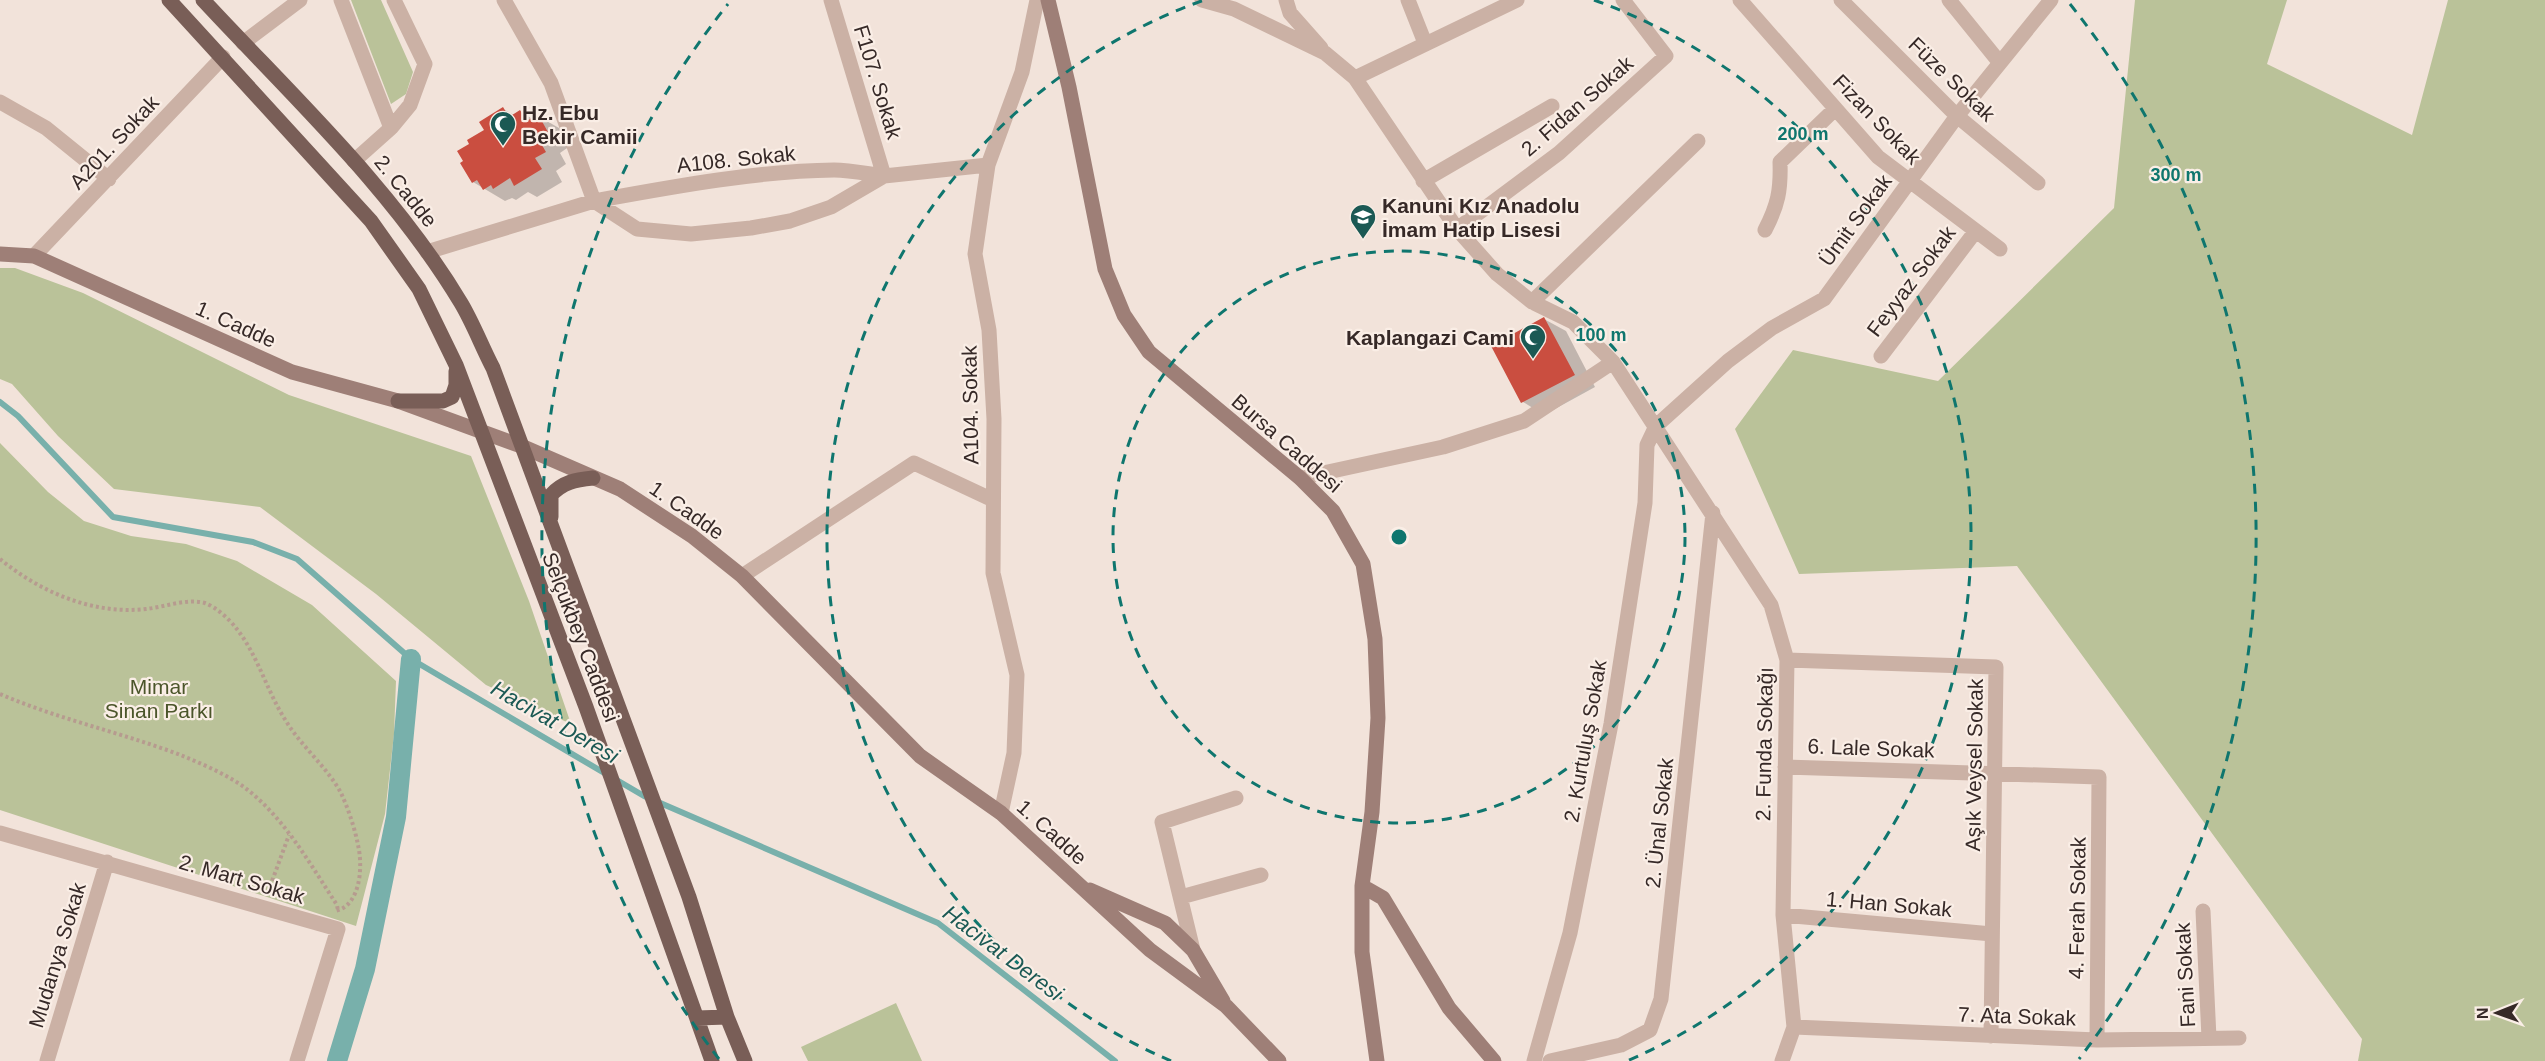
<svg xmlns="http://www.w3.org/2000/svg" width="2545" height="1061" viewBox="0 0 2545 1061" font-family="Helvetica,sans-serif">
	<rect width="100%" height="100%" fill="#f2e3da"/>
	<path fill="#bac299" d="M351 0H381L413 72 406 94 391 104Z
		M2135 0H2287L2267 64 2412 135 2448 0H2545V1061H2358L2362 1039 2017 566 1799 574 1735 429 1793 350 1938 381 2114 208Z
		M0 268H15L83 293 289 395 471 456 529 601 571 724 486 685 376 594 260 507 114 489 58 436 12 384 0 379Z
		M0 443 48 492 84 521 131 536 186 544 237 561 312 605 396 681 394 734 385 814 356 926 0 810Z
		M896 1003 922 1061H808L801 1047Z"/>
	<path fill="#0003" d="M503 109 514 115 520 112 533 119 538 116 559 128 570 146 560 153 566 164 556 171 562 182 537 197 528 192 516 200 512 198 505 201 473 182 465 161Z
		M1544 319 1566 331 1595 387 1544 415 1523 402 1493 346Z"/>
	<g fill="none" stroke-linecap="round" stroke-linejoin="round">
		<path stroke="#78b0ab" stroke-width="6" d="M0 402 18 416 113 517 253 542 297 559 411 659 606 774
			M615 779 644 796 938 923 1115 1061"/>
		<path stroke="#78b0ab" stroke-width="20" d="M337 1061 365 969 396 817 411 659"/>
	</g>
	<path fill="#ca4e40" d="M503 107 509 117 520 110 527 121 538 114 549 134 539 140 546 152 535 158 542 169 514 186 510 178 493 189 491 185 483 190 477 180 472 183 460 163 463 161 457 151 469 144 467 140 484 130 479 122Z
		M1544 317 1575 375 1521 403 1491 346Z"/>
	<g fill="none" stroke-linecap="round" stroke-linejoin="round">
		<path stroke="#b69b8f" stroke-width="4" stroke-dasharray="3 3" stroke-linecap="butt" d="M0 559C40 592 93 615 146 609 165 607 187 598 205 603 216 607 229 619 236 628 258 655 267 692 286 721 301 746 327 767 341 793 348 808 355 829 358 845 363 866 361 906 335 911
			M0 694C58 719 119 732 178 754 200 763 224 773 244 787 284 817 310 864 337 905L338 911
			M268 892 289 835"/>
		<path stroke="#cbb1a5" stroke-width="15" d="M341 0 391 128 354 161
			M504 0 551 83 594 201C671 187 756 171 834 170 851 170 868 174 884 176L831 0
			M1202 0 1234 9 1325 53 1355 78 1457 229 1497 274 1532 302 1573 322 1613 362 1771 605 1787 660 1783 915 1794 1027 1782 1061
			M1286 0 1290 13 1321 48
			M1408 0 1425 43
			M1740 0 1878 157 2000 249
			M1841 0 1957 116 2038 183
			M1949 0 2000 63
			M243 43 300 0
			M1355 78 1517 0
			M0 102 46 128 109 179
			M391 128 410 105 425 64 394 0
			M1423 181 1552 106
			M1457 229 1559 153 1666 56 1623 0
			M1765 230C1778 205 1781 190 1780 162L1835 109
			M427 252 594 201 637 229 691 234 751 228 790 221 831 207 884 176 988 165
			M34 256 223 57
			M1532 302 1698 141
			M1881 356 1975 232
			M1300 478 1443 447 1524 421 1613 362
			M742 576 914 463 993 500
			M1787 660 1996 667 1991 1036
			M1785 767 2099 777 2097 1040
			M1001 813 1014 753 1017 675 993 573 994 419 989 330 975 254 988 165 1022 72 1037 0
			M0 833 338 929 297 1061
			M1181 897 1261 875
			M2203 911 2209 1038
			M1783 915 1992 934
			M1193 950 1162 822 1236 798
			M1794 1027 2097 1040 2239 1038
			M47 1061 107 862
			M1534 1061 1570 933 1611 724 1645 503 1647 445 1656 426 1728 361 1772 328 1824 299 1957 116 2051 0
			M1550 1061 1621 1045 1650 1030 1661 999 1713 513"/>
		<path stroke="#9e7f77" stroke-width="15" d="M1048 0 1069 87 1105 269 1124 315 1149 352 1300 478 1333 511 1363 564 1375 639 1378 718 1372 812 1362 886V952L1377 1061
			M0 254 34 256 292 372 398 401 521 446 620 489 692 536 742 576 920 756 1001 813 1150 950 1226 1006 1279 1061
			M1362 886 1383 898 1449 1008 1494 1061
			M1090 890 1165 923 1193 950 1223 1001"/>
		<path stroke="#795e57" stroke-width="15" d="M169 0 371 221 419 289 456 365 586 707 712 1061
			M203 0C293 97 392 188 461 303 473 323 482 347 493 368L689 897 727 1017 745 1061
			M398 401H443L452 397 456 385V371
			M551 517V495C563 482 575 480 593 478
			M697 1018 727 1017"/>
	</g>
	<g fill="none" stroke="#0f766e" stroke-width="3" stroke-dasharray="10 8">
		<circle cx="1399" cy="537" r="286"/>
		<path d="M1171 1061A571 571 0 0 1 1204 0M1594 0A571 571 0 0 1 1627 1061"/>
		<path d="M719 1059A857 857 0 0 1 728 4M2070 4A857 857 0 0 1 2079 1059"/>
	</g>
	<defs>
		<g id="mosque-pin" transform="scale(1.35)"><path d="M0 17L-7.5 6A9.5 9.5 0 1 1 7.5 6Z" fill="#1b5954" stroke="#faeee6"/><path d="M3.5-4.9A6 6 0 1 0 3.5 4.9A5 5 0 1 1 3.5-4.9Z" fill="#fff"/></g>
		<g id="school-pin" transform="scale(1.35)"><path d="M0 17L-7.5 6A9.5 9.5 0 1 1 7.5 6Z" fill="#1b5954" stroke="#faeee6"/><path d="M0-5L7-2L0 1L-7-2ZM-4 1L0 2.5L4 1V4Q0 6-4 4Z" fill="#fff"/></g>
	</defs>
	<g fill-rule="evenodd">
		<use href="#mosque-pin" x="503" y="124"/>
		<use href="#school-pin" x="1363" y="217"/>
		<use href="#mosque-pin" x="1533" y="337"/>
	</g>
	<g text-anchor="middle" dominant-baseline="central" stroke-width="4.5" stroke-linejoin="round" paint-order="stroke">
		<g font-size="21" fill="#362927" stroke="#faeee6">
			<text transform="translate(1952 79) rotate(44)">Füze Sokak</text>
			<text transform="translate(878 82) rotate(73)">F107. Sokak</text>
			<text transform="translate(1577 106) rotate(-41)">2. Fidan Sokak</text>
			<text transform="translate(1877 119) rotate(46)">Fizan Sokak</text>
			<text transform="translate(114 142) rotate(-47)">A201. Sokak</text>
			<text transform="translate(736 159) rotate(-6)">A108. Sokak</text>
			<text transform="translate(406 191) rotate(51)">2. Cadde</text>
			<text transform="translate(1855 220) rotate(-54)">Ümit Sokak</text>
			<text transform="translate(1911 281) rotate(-53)">Feyyaz Sokak</text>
			<text transform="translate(236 324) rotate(24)">1. Cadde</text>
			<text transform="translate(970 405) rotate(-91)">A104. Sokak</text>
			<text transform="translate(1287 443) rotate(41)">Bursa Caddesi</text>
			<text transform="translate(687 510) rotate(35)">1. Cadde</text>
			<text transform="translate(581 637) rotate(69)">Selçukbey Caddesi</text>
			<text transform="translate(1585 741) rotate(-80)">2. Kurtuluş Sokak</text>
			<text transform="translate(1764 744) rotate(-89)">2. Funda Sokağı</text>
			<text transform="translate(1871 748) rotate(2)">6. Lale Sokak</text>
			<text transform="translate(1974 765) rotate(-89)">Aşık Veysel Sokak</text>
			<text transform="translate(1659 823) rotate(-84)">2. Ünal Sokak</text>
			<text transform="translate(1052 832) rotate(42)">1. Cadde</text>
			<text transform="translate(242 879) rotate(16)">2. Mart Sokak</text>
			<text transform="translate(1889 904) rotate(5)">1. Han Sokak</text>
			<text transform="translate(2077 908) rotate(-89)">4. Ferah Sokak</text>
			<text transform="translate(57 955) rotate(-73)">Mudanya Sokak</text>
			<text transform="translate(2185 975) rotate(-93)">Fani Sokak</text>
			<text transform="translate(2017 1016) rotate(2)">7. Ata Sokak</text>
		</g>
		<g font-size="21" font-weight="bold" fill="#362927" stroke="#faeee6" text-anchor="start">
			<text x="522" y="112">Hz. Ebu<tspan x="522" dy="24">Bekir Camii</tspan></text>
			<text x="1382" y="205">Kanuni Kız Anadolu<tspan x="1382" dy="24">İmam Hatip Lisesi</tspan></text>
			<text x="1514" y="337" text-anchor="end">Kaplangazi Cami</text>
		</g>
		<g font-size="21" fill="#4b552a" stroke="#faeee6">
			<text x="159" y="686">Mimar<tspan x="159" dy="24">Sinan Parkı</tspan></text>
		</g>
		<g font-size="22" font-style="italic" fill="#1b5954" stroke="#faeee6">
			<text transform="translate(555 722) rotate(30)">Hacivat Deresi</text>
			<text transform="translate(1003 953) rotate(37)">Hacivat Deresi</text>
		</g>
	</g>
	<circle cx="1399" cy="537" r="9" fill="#0f766e" stroke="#faeee6" stroke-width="3"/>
	<g font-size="18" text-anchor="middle" font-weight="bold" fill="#0f766e" stroke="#faeee6" stroke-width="4.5" stroke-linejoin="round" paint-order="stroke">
		<text x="1803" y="140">200 m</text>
		<text x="2176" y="181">300 m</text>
		<text x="1601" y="341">100 m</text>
	</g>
	<g transform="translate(2497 1013) rotate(269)" stroke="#faeee6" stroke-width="4.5" paint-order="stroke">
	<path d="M0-4.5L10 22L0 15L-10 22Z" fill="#362927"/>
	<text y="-9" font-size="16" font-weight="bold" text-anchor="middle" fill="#362927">N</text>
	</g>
</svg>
